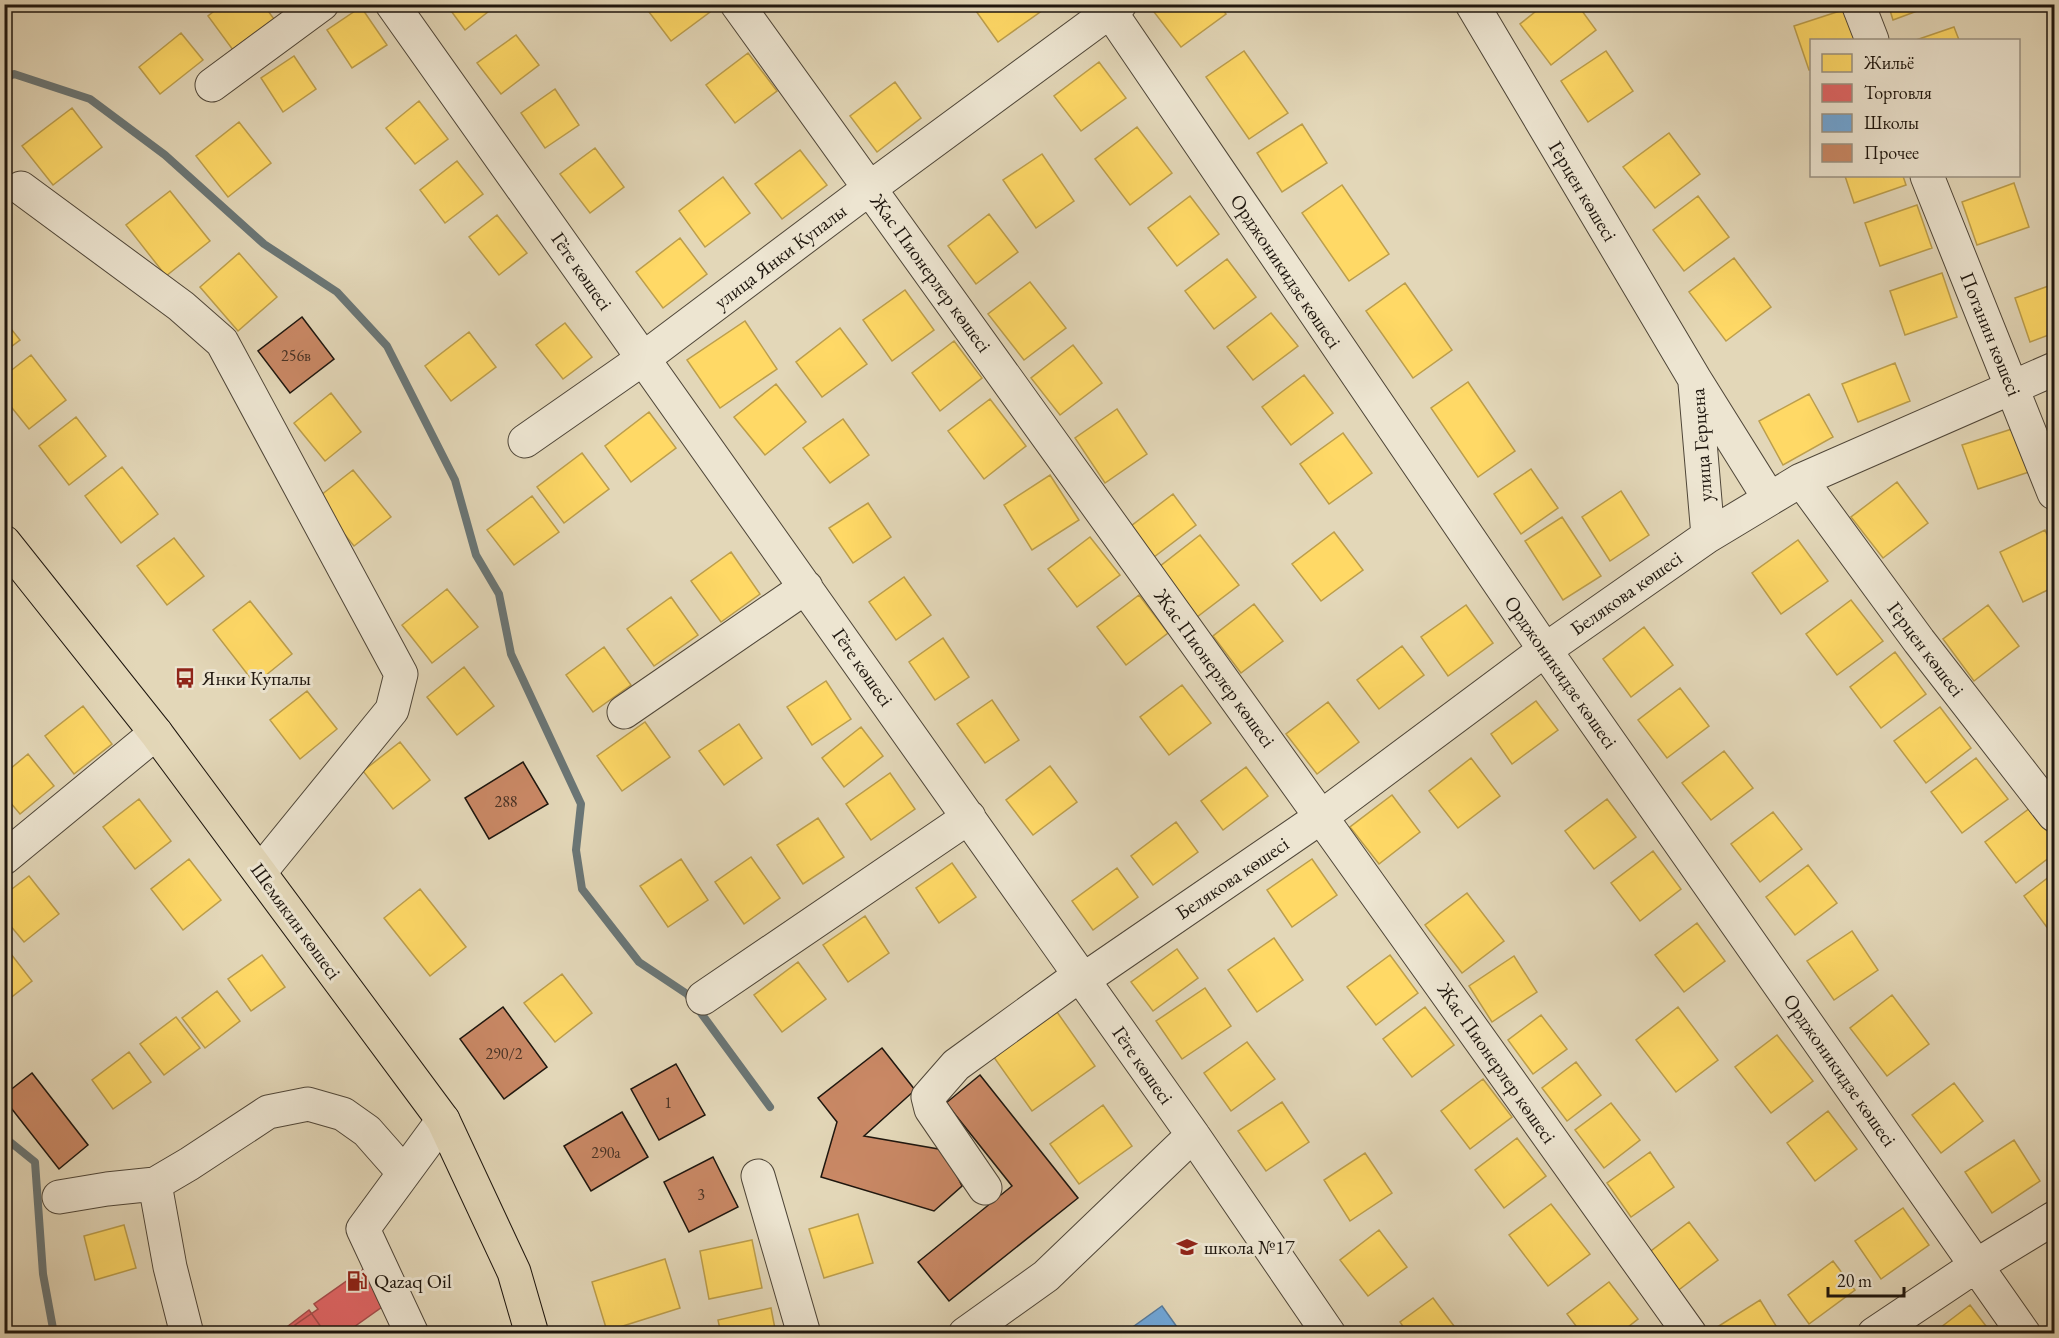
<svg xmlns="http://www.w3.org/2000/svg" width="2059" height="1338" viewBox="0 0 2059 1338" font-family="'EB Garamond',serif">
	<rect width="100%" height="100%" fill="#e3d7b8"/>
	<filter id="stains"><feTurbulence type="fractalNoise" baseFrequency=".00333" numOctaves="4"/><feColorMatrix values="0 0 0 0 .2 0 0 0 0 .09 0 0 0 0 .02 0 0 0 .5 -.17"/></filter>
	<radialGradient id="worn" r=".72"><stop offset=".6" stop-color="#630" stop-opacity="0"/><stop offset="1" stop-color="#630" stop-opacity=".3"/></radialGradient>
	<path fill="#ffd966" stroke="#bc9e4c" stroke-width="1.5" d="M223 4H263L274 19 233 50 208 16Z
		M446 4H498L465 30Z
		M643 4H710L714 9 671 41Z
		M971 4H1050V5L998 42Z
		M1164 4H1219L1226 14 1181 47 1154 12Z
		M1545 4H1577L1596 30 1551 65 1520 24Z
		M1888 4H1936L1893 20Z
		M361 7 387 45 352 68 327 30Z
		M1846 9 1857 40H1812V70H1809L1794 26Z
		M1954 27 1959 40H1916Z
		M181 33 203 60 160 94 139 67Z
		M516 35 539 65 501 94 477 63Z
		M1244 51 1288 113 1249 139 1206 77Z
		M1606 51 1633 91 1588 122 1561 81Z
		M748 53 777 91 735 123 706 85Z
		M294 56 316 89 283 112 261 78Z
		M1099 62 1126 98 1081 131 1054 96Z
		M895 82 921 118 877 152 850 116Z
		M555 89 579 125 545 148 521 113Z
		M419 101 448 139 415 164 386 128Z
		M72 108 102 147 53 185 22 146Z
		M239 122 271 163 228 197 196 156Z
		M1302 124 1327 163 1282 192 1257 153Z
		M1137 127 1172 173 1130 205 1095 159Z
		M1669 133 1700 174 1655 208 1623 167Z
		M595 148 624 187 590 213 560 174Z
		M800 150 827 185 782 219 755 184Z
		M1042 154 1074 201 1036 228 1003 180Z
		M457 161 483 194 445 223 420 190Z
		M1845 176H1903L1906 185 1854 203Z
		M723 177 750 213 705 247 679 211Z
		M2014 183 2029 227 1977 245 1962 202Z
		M1342 185 1389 254 1349 281 1302 213Z
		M170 191 210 241 166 276 126 225Z
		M1190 196 1219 234 1177 266 1148 228Z
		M1698 196 1729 237 1684 271 1653 230Z
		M1917 205 1932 248 1880 266 1865 223Z
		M989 214 1018 252 976 284 948 246Z
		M497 215 527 253 499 275 469 237Z
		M680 238 707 274 663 308 636 272Z
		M239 253 277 297 238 331 200 287Z
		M1734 258 1771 307 1726 341 1689 292Z
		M1227 259 1256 297 1214 329 1185 291Z
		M1942 273 1957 317 1905 335 1890 291Z
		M1030 282 1066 328 1024 360 988 314Z
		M1405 283 1452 350 1413 378 1366 311Z
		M2054 284V333L2030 342 2015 298Z
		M905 290 934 330 892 361 863 320Z
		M1271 313 1298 346 1253 380 1227 347Z
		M4 320 20 340 4 352Z
		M745 321 777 369 720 408 687 360Z
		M565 323 592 357 563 379 536 345Z
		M840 328 867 364 822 397 796 362Z
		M469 332 496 367 451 401 425 366Z
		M954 341 982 378 940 411 912 373Z
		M1073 345 1102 383 1060 415 1031 378Z
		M31 355 66 400 29 429 4 398V376Z
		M1895 363 1910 401 1858 422 1842 384Z
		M1304 375 1333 413 1291 445 1262 407Z
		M1468 382 1515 451 1478 477 1431 408Z
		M776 384 806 422 765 455 734 417Z
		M331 393 361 432 325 461 294 423Z
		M1809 394 1833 437 1783 465 1759 421Z
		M990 399 1026 446 984 479 948 431Z
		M1117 409 1147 454 1105 483 1075 438Z
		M649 412 676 448 631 482 605 446Z
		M76 417 106 456 69 485 39 446Z
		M843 419 869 455 830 483 803 448Z
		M2015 428 2029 472 1978 489 1962 445Z
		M1343 433 1372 473 1329 504 1300 464Z
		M582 453 609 489 564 523 537 487Z
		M122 467 158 514 121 543 85 496Z
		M1531 469 1558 508 1521 534 1494 494Z
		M353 470 391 517 354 546 316 499Z
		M1050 475 1079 520 1032 550 1004 505Z
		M1897 482 1928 523 1883 558 1851 517Z
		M1621 491 1649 535 1610 561 1582 517Z
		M1173 494 1196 525 1154 557 1131 526Z
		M532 496 559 532 514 565 487 530Z
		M868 503 891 537 853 563 829 528Z
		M1562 517 1601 576 1563 600 1525 541Z
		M2045 530 2054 550V587L2023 602 2000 552Z
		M1334 532 1363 570 1321 601 1292 564Z
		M1200 535 1239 585 1197 617 1159 567Z
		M1090 537 1120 575 1077 607 1048 569Z
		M174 538 204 576 167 605 137 566Z
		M1798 540 1828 581 1781 614 1752 573Z
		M731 552 760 594 721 622 691 581Z
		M904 577 931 615 896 640 869 602Z
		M447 589 478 627 432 663 402 625Z
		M1139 595 1168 633 1126 665 1097 627Z
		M671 597 698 635 654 666 627 629Z
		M1851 600 1883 641 1837 675 1806 634Z
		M250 601 292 654 255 684 213 630Z
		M1254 604 1283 641 1241 673 1213 636Z
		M1466 605 1493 643 1448 676 1421 637Z
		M1988 605 2019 646 1974 681 1943 639Z
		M1644 627 1673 665 1631 697 1603 659Z
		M4 629 11 638 4 643Z
		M943 638 969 677 935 700 909 662Z
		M1402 646 1424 675 1379 709 1357 680Z
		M604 647 631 685 593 712 566 675Z
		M1895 652 1926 694 1881 728 1850 687Z
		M464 667 494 706 457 735 427 697Z
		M826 681 851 719 812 745 787 707Z
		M1182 685 1211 723 1169 755 1140 717Z
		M1680 688 1709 726 1667 758 1638 720Z
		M307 691 337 729 300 759 270 720Z
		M992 700 1019 740 985 763 957 724Z
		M1536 701 1558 730 1512 764 1491 734Z
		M1328 702 1359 742 1317 774 1286 734Z
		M83 706 112 744 74 774 45 736Z
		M1940 707 1971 748 1926 783 1894 741Z
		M645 722 670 757 622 791 597 756Z
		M739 724 762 758 724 785 699 751Z
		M861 727 883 756 844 787 822 758Z
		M400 742 430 780 393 809 363 771Z
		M1724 751 1753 788 1711 820 1682 783Z
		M28 754 54 786 20 814 4 795V774Z
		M1471 758 1500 796 1458 828 1429 791Z
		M1976 758 2008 799 1962 833 1931 792Z
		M1050 766 1077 802 1033 835 1006 800Z
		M1246 767 1268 796 1223 830 1201 801Z
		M890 773 915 809 871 840 846 804Z
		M1392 795 1420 832 1379 864 1350 827Z
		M139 799 171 841 135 869 103 827Z
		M1607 799 1636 837 1594 869 1565 831Z
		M2030 808 2054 840V854L2016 883 1985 842Z
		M1773 812 1802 849 1760 882 1731 844Z
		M818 818 844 857 803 884 777 845Z
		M1176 822 1198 852 1153 885 1131 856Z
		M1653 851 1681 889 1640 921 1611 883Z
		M751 857 780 898 744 924 715 882Z
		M189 859 221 900 183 930 151 889Z
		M681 859 708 900 668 927 640 886Z
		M1312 859 1337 895 1292 927 1267 890Z
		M952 863 976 897 939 923 916 888Z
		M1808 865 1837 903 1795 935 1766 897Z
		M1117 868 1138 897 1093 930 1072 901Z
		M2054 873V937L2024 896Z
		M29 876 59 914 24 942 4 918V895Z
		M420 889 466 947 430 976 384 918Z
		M1467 893 1504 941 1462 973 1425 925Z
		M865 916 889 953 848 982 823 945Z
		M1697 923 1725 961 1684 992 1655 955Z
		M1852 931 1878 970 1834 1000 1807 961Z
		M1274 938 1303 980 1257 1012 1228 970Z
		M4 945 32 981 4 1003Z
		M1177 949 1198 978 1153 1011 1131 982Z
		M262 955 285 987 251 1011 228 979Z
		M1390 955 1418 993 1376 1025 1347 987Z
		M1514 956 1537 992 1492 1022 1469 986Z
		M798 962 826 999 782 1032 754 995Z
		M562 974 592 1013 555 1042 524 1003Z
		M1205 988 1231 1026 1182 1059 1156 1021Z
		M217 991 240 1021 205 1048 182 1018Z
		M1892 995 1929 1044 1887 1076 1850 1028Z
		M1425 1007 1454 1045 1412 1077 1383 1039Z
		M1678 1007 1718 1060 1676 1092 1636 1040Z
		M1057 1012 1095 1066 1032 1111 993 1056Z
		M1541 1015 1567 1049 1533 1074 1508 1040Z
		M176 1017 200 1048 164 1075 140 1044Z
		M1777 1035 1813 1081 1771 1113 1735 1067Z
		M1247 1042 1275 1079 1231 1111 1204 1073Z
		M129 1052 151 1082 113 1109 92 1080Z
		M1576 1062 1601 1095 1567 1121 1542 1088Z
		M1483 1079 1512 1117 1470 1149 1441 1111Z
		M1954 1083 1983 1121 1941 1153 1912 1115Z
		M1282 1102 1309 1142 1266 1171 1238 1131Z
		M1611 1103 1640 1140 1604 1168 1575 1130Z
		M1103 1105 1132 1146 1079 1184 1050 1144Z
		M1828 1111 1857 1149 1815 1181 1787 1143Z
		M1517 1138 1546 1176 1504 1208 1475 1170Z
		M2014 1140 2040 1181 1992 1213 1965 1172Z
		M1650 1152 1674 1187 1631 1217 1607 1183Z
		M1365 1153 1392 1193 1350 1221 1324 1180Z
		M1551 1204 1590 1254 1548 1286 1509 1235Z
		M1903 1208 1929 1245 1881 1279 1855 1241Z
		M858 1214 873 1263 824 1278 809 1229Z
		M1689 1222 1718 1260 1676 1292 1647 1254Z
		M124 1225 136 1268 95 1280 84 1236Z
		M1379 1230 1407 1267 1368 1296 1340 1260Z
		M752 1240 762 1288 709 1299 700 1251Z
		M665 1259 680 1308 607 1331 592 1282Z
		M1833 1261 1855 1290 1809 1324 1788 1295Z
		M1609 1282 1638 1319 1619 1334H1582L1567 1314Z
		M1433 1298 1460 1334H1408L1400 1322Z
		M1760 1300 1781 1334H1717L1714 1329Z
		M1970 1305 1992 1334H1932L1949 1321Z
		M771 1308 776 1334H721L718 1320Z"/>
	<path fill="#e06666" stroke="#a64e4c" stroke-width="1.5" d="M365 1268 389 1302 344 1334H301L295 1325 318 1309 314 1304Z
		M309 1310 326 1334 279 1333Z"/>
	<path fill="#6fa8dc" stroke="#577c9e" stroke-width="1.5" d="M1162 1306 1182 1334H1123Z"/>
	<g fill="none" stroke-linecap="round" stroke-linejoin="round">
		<path stroke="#6a7676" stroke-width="8" d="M4 79 14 74 90 99 165 155 264 244 337 292 387 346 455 480 476 555 499 594 511 654 581 804 576 850 582 889 639 962 687 994 770 1107
			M4 1137 35 1162 43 1274 54 1334"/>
	</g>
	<path fill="#c98865" stroke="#1e160e" stroke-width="1.5" d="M302 317 334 359 290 393 258 351Z
		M523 762 548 804 489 839 465 798Z
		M503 1007 547 1067 504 1099 460 1039Z
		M882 1048 915 1090 864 1136 944 1150 962 1186 934 1211 821 1177 837 1122 818 1098Z
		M676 1064 705 1115 659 1140 631 1089Z
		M32 1073 88 1145 59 1169 4 1099V1095Z
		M980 1075 1078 1198 949 1301 918 1262 1012 1186 946 1103Z
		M622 1112 648 1157 591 1191 564 1146Z
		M713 1157 738 1207 689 1232 664 1182Z"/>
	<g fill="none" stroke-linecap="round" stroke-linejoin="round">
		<g stroke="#4f4638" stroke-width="35">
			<path id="minor" d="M392 4 1193 1135 1329 1334
				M737 4 1321 817 1690 1334
				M1105 4 1545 650 2024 1334
				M1472 4 1694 378 1769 498
				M1858 4 1872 40
				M212 85 322 4
				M1927 176 2054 493
				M21 188 181 306 222 342 401 674 392 710 260 872
				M1695 383 1708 536
				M525 441 644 358 870 188 1120 4
				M1801 480 1919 641 2054 815
				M624 712 806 587
				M4 858 156 733
				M1083 980 1321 817 1545 650 1708 536 1801 480 2054 369
				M703 998 969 817
				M758 1176 804 1334
				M155 1184 170 1267 187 1334
				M985 1188 931 1109 928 1097 956 1065 1080 975
				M59 1197 107 1189 155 1184 189 1164 268 1112 308 1104 343 1114 367 1131 404 1173
				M412 1334 363 1229 443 1120
				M965 1334 1046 1276 1193 1135
				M1874 1334 1977 1265 2054 1218"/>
		</g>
		<g stroke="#1e160e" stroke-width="35">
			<path id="major" d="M4 542 156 733 443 1120 514 1272 532 1334"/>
		</g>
		<use href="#minor" stroke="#ede5d1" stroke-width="33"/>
		<use href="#major" stroke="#e3d7b8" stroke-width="33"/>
	</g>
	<defs>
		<g id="bus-bare" transform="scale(1.62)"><path d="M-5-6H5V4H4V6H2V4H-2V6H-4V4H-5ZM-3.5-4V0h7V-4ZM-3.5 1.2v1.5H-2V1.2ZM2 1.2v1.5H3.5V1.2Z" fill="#8f2418" stroke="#ede5d1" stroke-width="2.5" paint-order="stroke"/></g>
		<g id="school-bare" transform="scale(1.62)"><path d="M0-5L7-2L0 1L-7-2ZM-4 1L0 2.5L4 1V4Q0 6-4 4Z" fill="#8f2418" stroke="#ede5d1" stroke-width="2.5" paint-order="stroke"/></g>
		<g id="fuel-bare" transform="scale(1.62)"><path d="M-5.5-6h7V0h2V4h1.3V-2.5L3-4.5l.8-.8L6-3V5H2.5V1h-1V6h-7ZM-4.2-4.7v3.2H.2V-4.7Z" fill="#8f2418" stroke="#ede5d1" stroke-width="2.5" paint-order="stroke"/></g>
	</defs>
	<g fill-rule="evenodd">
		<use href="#bus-bare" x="185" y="678"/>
		<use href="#school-bare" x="1187" y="1247"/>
		<use href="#fuel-bare" x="357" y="1281"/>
	</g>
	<g text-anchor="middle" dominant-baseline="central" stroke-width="6" stroke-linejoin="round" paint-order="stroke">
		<g font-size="16" fill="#493224">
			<text x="296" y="355">256в</text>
			<text x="506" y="801">288</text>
			<text x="504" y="1053">290/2</text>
			<text x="668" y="1102">1</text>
			<text x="606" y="1152">290а</text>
			<text x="701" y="1194">3</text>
		</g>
		<g font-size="20" fill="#1e160e" stroke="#ede5d1">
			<text transform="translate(1583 191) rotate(59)">Герцен көшесі</text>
			<text transform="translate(780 256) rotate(-37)">улица Янки Купалы</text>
			<text transform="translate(582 271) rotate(55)">Гёте көшесі</text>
			<text transform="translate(1286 271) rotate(56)">Орджоникидзе көшесі</text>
			<text transform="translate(931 273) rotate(54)">Жас Пионерлер көшесі</text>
			<text transform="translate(1991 334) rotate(68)">Потанин көшесі</text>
			<text transform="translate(1701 445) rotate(-94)">улица Герцена</text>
			<text transform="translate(1626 593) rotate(-35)">Белякова көшесі</text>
			<text transform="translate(1926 649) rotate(53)">Герцен көшесі</text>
			<text transform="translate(863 667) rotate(55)">Гёте көшесі</text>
			<text transform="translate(1215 668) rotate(54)">Жас Пионерлер көшесі</text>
			<text transform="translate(1561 672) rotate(55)">Орджоникидзе көшесі</text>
			<text transform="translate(1232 878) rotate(-34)">Белякова көшесі</text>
			<text transform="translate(296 921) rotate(54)">Шемякин көшесі</text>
			<text transform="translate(1497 1063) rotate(55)">Жас Пионерлер көшесі</text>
			<text transform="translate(1143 1065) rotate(55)">Гёте көшесі</text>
			<text transform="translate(1840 1070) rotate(55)">Орджоникидзе көшесі</text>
		</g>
		<g font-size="20" fill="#1e160e" stroke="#ede5d1" text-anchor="start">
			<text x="202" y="678">Янки Купалы</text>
			<text x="1204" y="1247">школа №17</text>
			<text x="374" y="1281">Qazaq Oil</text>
		</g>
	</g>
	<rect width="2059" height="1338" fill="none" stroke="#e3d7b8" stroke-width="24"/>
	<rect x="6" y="6" width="2047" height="1326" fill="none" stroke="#1e160e" stroke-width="3"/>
	<rect x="12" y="12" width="2035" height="1314" fill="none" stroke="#1e160e" stroke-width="1.5"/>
	<rect x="1810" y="39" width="210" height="138" fill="#ede5d1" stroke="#9a9283" stroke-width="1.5"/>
	<rect x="1822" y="54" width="30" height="18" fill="#ffd966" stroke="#9a9283" stroke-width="1.5"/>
	<text x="1864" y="69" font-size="18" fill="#1e160e">Жильё</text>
	<rect x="1822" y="84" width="30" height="18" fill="#e06666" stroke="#9a9283" stroke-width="1.5"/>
	<text x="1864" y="99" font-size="18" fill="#1e160e">Торговля</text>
	<rect x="1822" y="114" width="30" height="18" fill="#6fa8dc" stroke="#9a9283" stroke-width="1.5"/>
	<text x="1864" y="129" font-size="18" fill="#1e160e">Школы</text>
	<rect x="1822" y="144" width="30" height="18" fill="#c98865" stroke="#9a9283" stroke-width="1.5"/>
	<text x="1864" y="159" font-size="18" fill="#1e160e">Прочее</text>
	<path d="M1828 1287v9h76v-9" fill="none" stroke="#1e160e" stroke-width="3"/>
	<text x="1837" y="1287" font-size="18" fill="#1e160e" stroke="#ede5d1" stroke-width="4.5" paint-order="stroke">20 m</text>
	<rect width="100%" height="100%" filter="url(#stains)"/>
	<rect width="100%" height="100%" fill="url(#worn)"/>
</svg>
